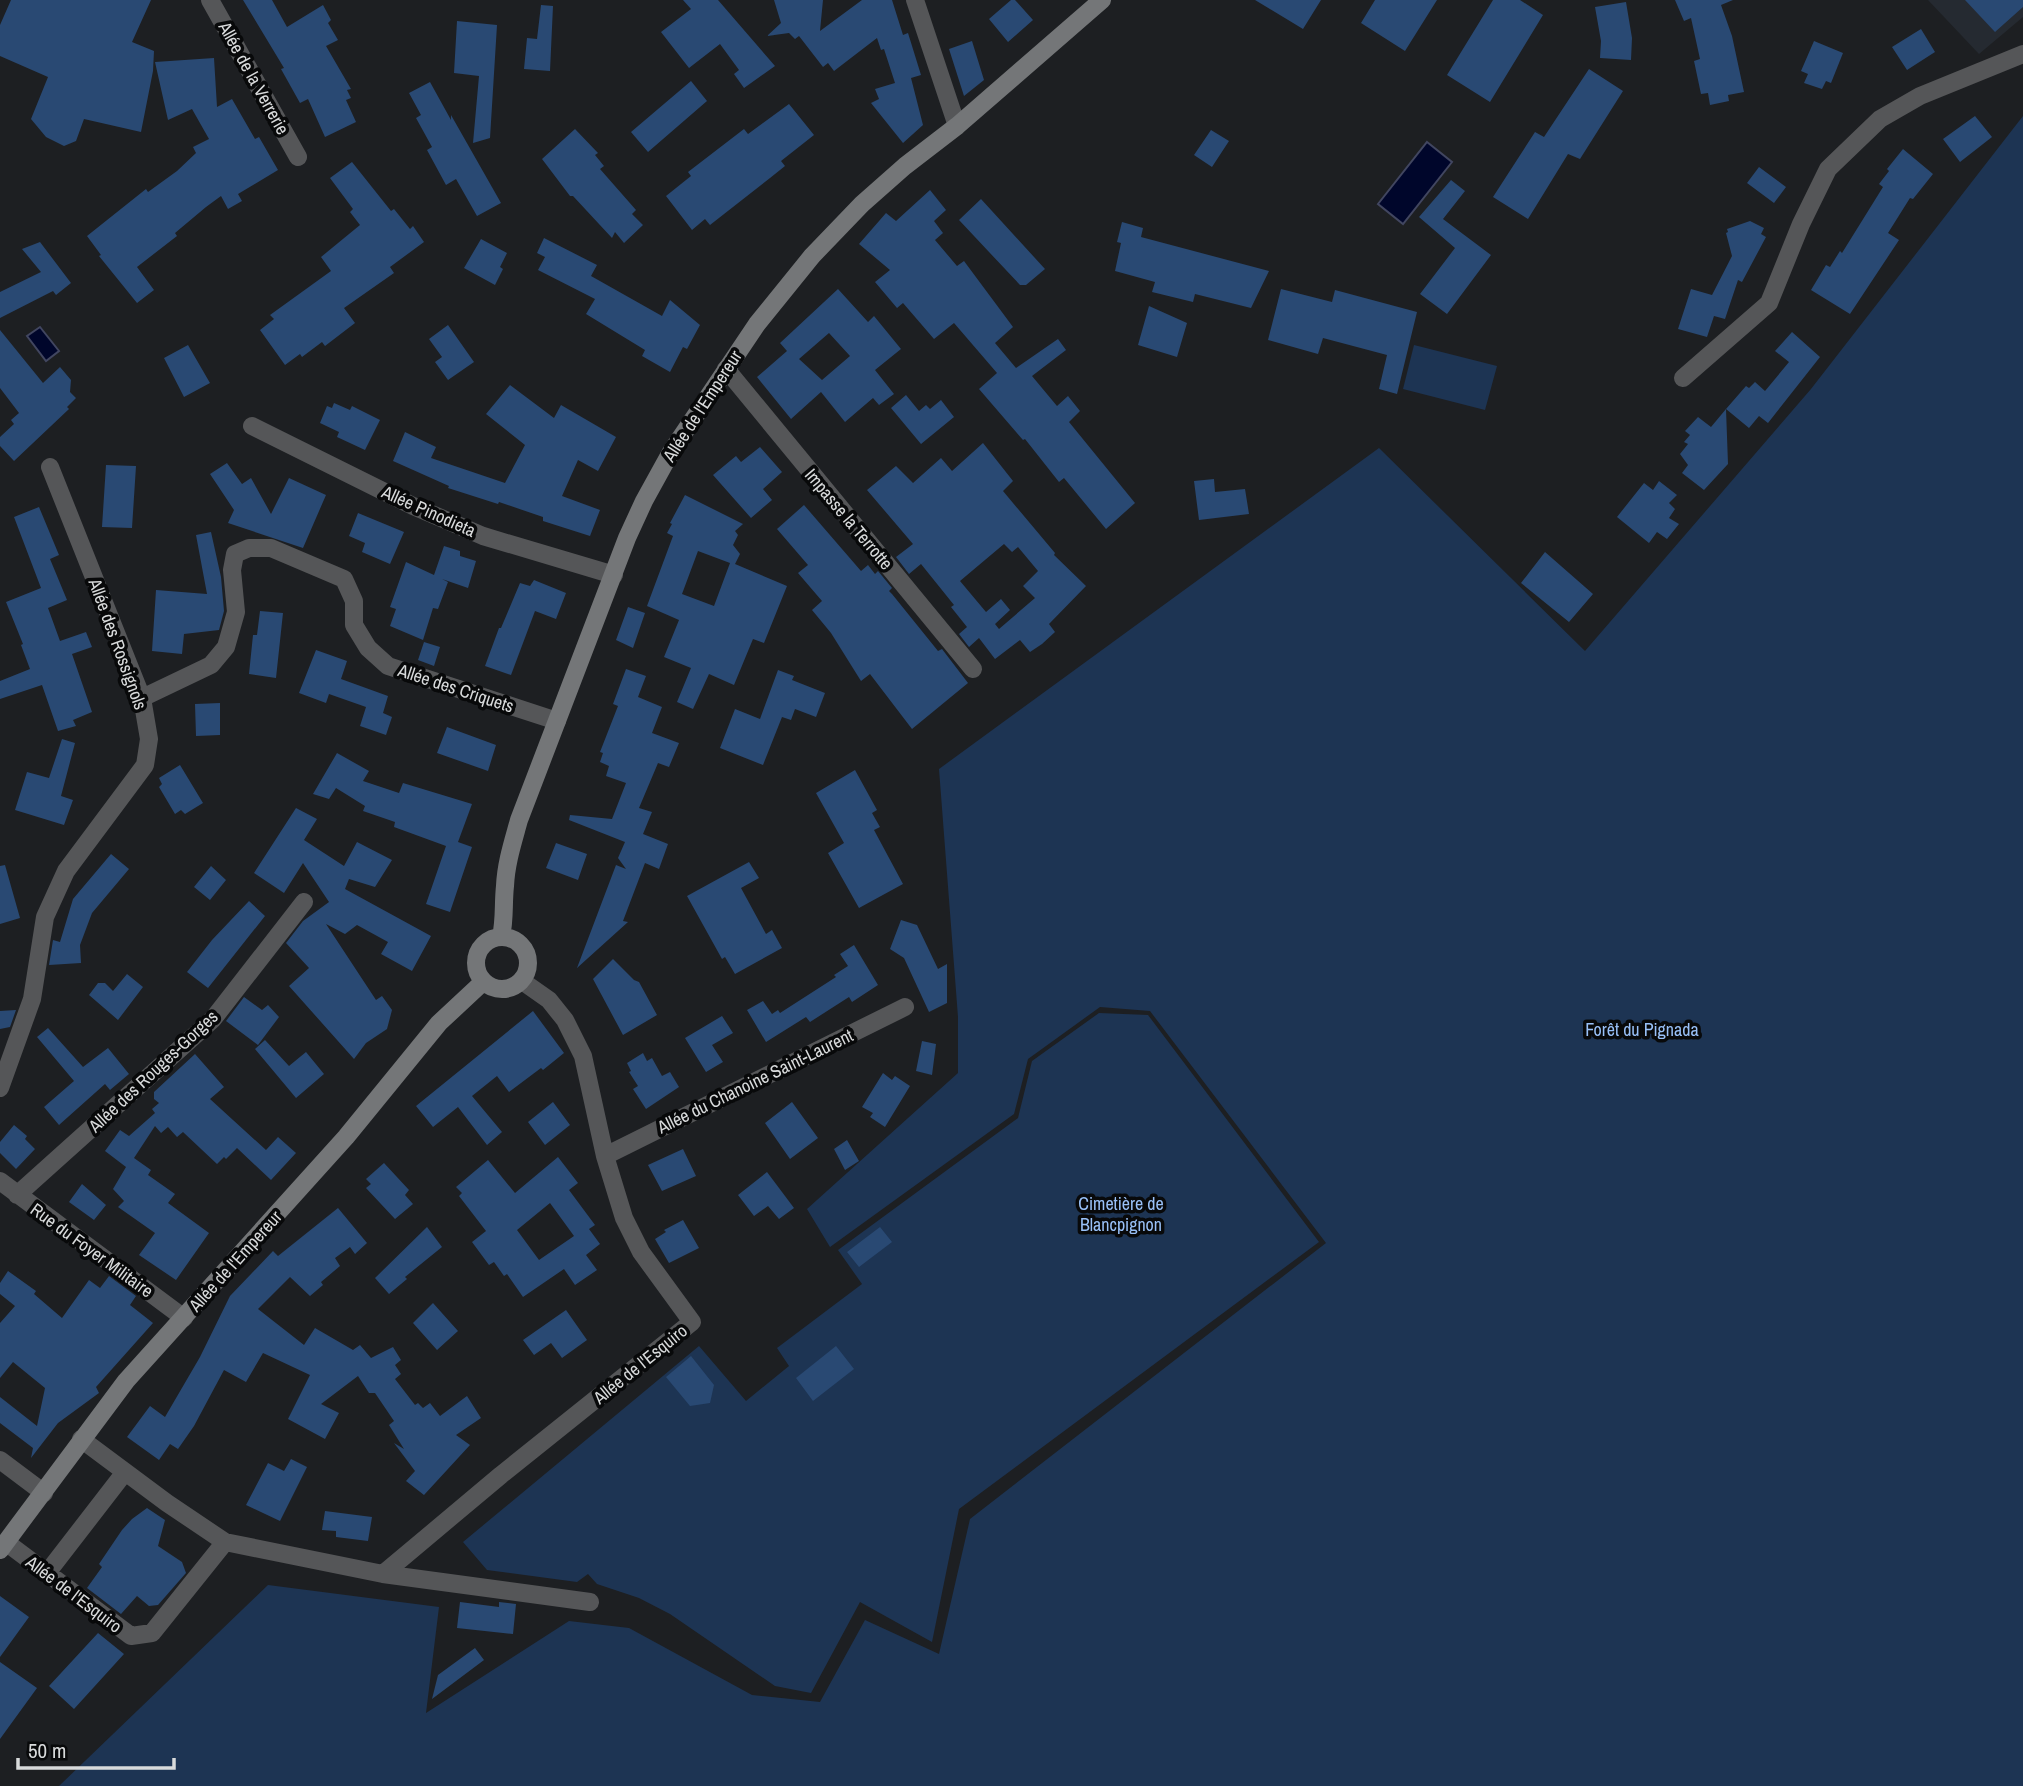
<svg xmlns="http://www.w3.org/2000/svg" width="2023" height="1786" viewBox="0 0 2023 1786" font-family="'Archivo Narrow',sans-serif">
	<rect width="100%" height="100%" fill="#1d1f22"/>
	<path fill="#252a31" d="M1928 0H2023V17L1979 54Z"/>
	<path fill="#1d3453" d="M2023 116V1786H59L268 1585 439 1607 426 1713 569 1621 629 1628 752 1695 820 1702 865 1620 939 1654 970 1519 1326 1243 1150 1011 1100 1007 1028 1059 1014 1114 830 1247 807 1209 958 1073V1017L939 769 1379 448 1585 651 1811 389Z
		M1414 345 1497 366 1485 410 1403 389Z
		M1099 1013 1148 1015 1319 1242 959 1509 932 1642 860 1602 811 1693 775 1686 670 1614 639 1598 597 1584 588 1574 577 1582 487 1570 463 1542 699 1346 746 1401 789 1366 777 1348 862 1284 838 1250 1018 1118 1032 1061Z"/>
	<path fill="#00062b" stroke="#414660" stroke-width="2" d="M1427 142 1452 162 1403 224 1378 204Z
		M40 327 59 351 46 361 27 336Z"/>
	<path fill="#294973" fill-rule="evenodd" d="M11 0H151L132 42 154 51 153 71 141 132 84 119 76 141 64 146 46 137 31 119 48 77 0 56V25Z
		M243 0H272L287 27 323 5 331 20 328 23 338 40 326 46 351 89 347 90 351 98 346 100 356 122 325 137 308 99 300 103 281 69 284 68Z
		M683 0H718L775 66 744 88 734 74 739 70 720 44 689 68 661 32 691 9Z
		M774 0H823L820 31 862 0H892L903 35 908 33 921 75 911 78 923 125 903 143 871 103 879 99 875 89 895 83 884 49 881 50 877 38 834 71 828 63 823 67 799 36 795 39 789 33 767 36 781 23Z
		M1011 0H1015L1033 20 1008 42 989 19Z
		M1255 0H1321L1303 29Z
		M1375 0H1437L1405 51 1361 23Z
		M1493 0H1520L1543 15 1490 102 1447 75Z
		M1675 0H1733L1721 5 1732 36 1744 92 1728 95 1729 101 1710 105 1708 93 1701 94 1694 61 1700 59 1691 18 1684 21Z
		M1965 0H2023V7L1995 32Z
		M1626 2 1632 38 1631 60 1600 58 1601 41 1595 7Z
		M541 5 553 6 550 71 524 69 527 38 537 39Z
		M457 21 497 25 490 138 473 143 479 76 454 73Z
		M1921 29 1935 52 1907 70 1892 47Z
		M972 41 984 80 964 96 949 49Z
		M1814 41 1843 53 1831 83 1826 81 1822 89 1804 83 1808 74 1801 71Z
		M214 58 217 107 232 99 255 139 259 137 278 170 238 194 242 201 228 209 221 196 206 207 175 233 177 236 137 267 154 290 137 303 99 256 101 255 87 236 146 189 148 192 177 171 196 153 193 147 209 139 192 109 168 120 155 62Z
		M1589 69 1623 91 1580 159 1568 154 1528 219 1493 197 1535 132 1544 137Z
		M691 81 707 101 648 152 631 132Z
		M430 82 451 120V115L501 203 477 216 456 179 446 185 427 150 432 147 416 118 421 115 409 93Z
		M789 104 814 135 781 161 785 166 770 178 710 225 705 219 692 230 666 196 691 176 688 172 744 129 748 134Z
		M1975 116 1992 137 1960 162 1943 139Z
		M575 129 598 153 595 155 604 166 600 169 636 210 632 214 643 225 624 243 615 232 612 238 573 196H570L542 159Z
		M1211 130 1229 141 1212 167 1194 155Z
		M1903 149 1933 174 1913 199 1910 198 1888 233 1899 240 1850 314 1811 290 1826 265 1830 267 1840 251 1842 253 1883 187 1879 184 1889 171 1887 169Z
		M352 162 391 211 394 209 410 229 413 226 424 242 390 267 394 273 344 308 355 323 325 346 322 342 302 357 300 354 285 365 260 330 274 319 270 315 331 271 321 257 360 225 350 212 353 209 330 178Z
		M1759 167 1786 187 1774 203 1747 183Z
		M1451 180 1465 191 1443 219 1491 255 1447 314 1420 294 1455 248 1419 217Z
		M930 190 946 210 934 221 943 233 935 240 957 266 964 261 1013 327 995 343 1016 368 1058 339 1066 350 1032 376 1057 406 1068 396 1080 411 1069 422 1135 503 1106 529 1064 478 1059 482 1025 439 1023 440 979 389 997 373 954 323 934 339 903 303 897 308 875 282 890 270 859 244 886 213 896 221Z
		M981 199 1045 269 1026 285H1020L959 220Z
		M1750 221 1764 228 1761 234 1766 237 1742 282 1738 280 1725 319 1714 316 1707 337 1678 329 1691 289 1712 295 1732 256 1726 233 1728 232 1727 229Z
		M1122 222 1143 228 1141 237 1269 271 1251 308 1195 294 1193 302 1152 292 1155 282 1115 271 1121 243 1117 242Z
		M544 238 597 265 591 276 662 316 670 300 700 325 687 349 683 347 670 372 642 356 645 350 586 314 595 299 538 270 545 257 537 253Z
		M481 239 507 253 500 267 503 269 495 285 464 268Z
		M40 242 71 283 56 295 53 291 0 318V292L41 272 22 249Z
		M838 289 868 322 874 316 901 349 875 370 894 394 879 405 873 398 845 422 821 392 791 419 757 377 787 351 780 343ZM829 333 850 356 822 380 799 359Z
		M1281 289 1332 302 1335 290 1417 312 1397 394 1379 389 1387 355 1323 338 1318 354 1268 340Z
		M1149 306 1187 323 1177 357 1138 345Z
		M448 325 474 362 448 380 435 362 442 357 429 339Z
		M0 330 43 383 60 367 71 380 70 392 76 398 67 407 69 409 14 461 0 446V437L14 424 11 420 19 413 0 388Z
		M1792 332 1820 357 1768 423 1759 416 1749 428 1726 409 1746 386 1749 388 1755 382 1765 391 1789 362 1775 351Z
		M188 345 210 383 184 397 164 358Z
		M510 385 554 418 561 405 616 437 598 471 578 460 562 496 600 510 590 536 543 521V517L499 502 498 504 448 488 449 486 393 461 405 432 436 447 431 458 505 483 525 445 486 414Z
		M906 395 919 411 926 405 930 409 941 400 954 417 921 444 891 408Z
		M334 403 350 410 352 406 380 420 365 450 337 437 339 432 320 423 327 406 332 408Z
		M1726 409 1728 464 1704 490 1682 473 1688 465 1680 454 1688 444 1684 442 1690 435 1685 431 1698 417 1711 427Z
		M983 443 1013 481 1003 491 1055 553 1054 555 1086 586 1049 624 1055 632 1042 644 1030 652 1020 640 995 659 979 638 969 647 959 634 967 627 951 607 954 605 921 564 909 574 896 557 913 544 867 490 896 466 913 483 941 458 952 471ZM1004 544 1012 552 1018 547 1038 571 1023 586 1035 598 999 629 995 624 1010 610 1001 599 986 612 960 581Z
		M760 447 782 472 763 489 772 500 751 518 713 475 736 456 741 462Z
		M227 463 242 484 251 478 271 514 289 478 326 495 303 548 228 523 234 510 210 474Z
		M106 465 136 466 132 528 102 527Z
		M1214 479 1215 492 1245 489 1249 514 1199 520 1194 481Z
		M1659 481 1677 495 1669 503 1675 509 1669 518 1679 524 1667 539 1657 532 1649 543 1617 517 1644 483 1653 490Z
		M685 495 743 524 735 531 738 535 733 545 740 554 735 564 787 586 764 643 753 639 734 685 709 674 693 709 677 702 691 668 664 657 679 620 647 606 673 536 667 533 672 524 670 523ZM698 551 730 563 714 606 682 594Z
		M804 505 861 571 868 565 875 574 878 571 892 588 889 591 892 594 938 651 942 649 968 683 912 729 870 674 861 681 831 633 812 610 822 601 798 573 808 565 777 529Z
		M39 507 59 555 50 559 67 600 48 608 60 641 86 632 92 647 72 654 92 712 73 720 76 726 58 731 42 685 0 699V681L30 669 21 645 23 644 6 602 41 588 14 517Z
		M358 513 404 532 390 564 362 552 365 543 349 536Z
		M211 532 221 577 224 611 219 630 184 634 182 654 152 651 156 590 207 594 196 535Z
		M444 546 460 551V556L476 561 468 588 442 579 448 582 438 609 433 608 423 640 390 626 396 609 390 607 406 562 434 575Z
		M1545 552 1593 594 1569 622 1521 583Z
		M534 580 566 593 556 619 535 611 511 675 485 666 499 628H501L520 583 530 586Z
		M628 607 645 613 633 648 616 640Z
		M260 611 283 613 276 678 249 674 253 635H257Z
		M424 642 440 647 434 666 418 660Z
		M316 650 347 661 341 679 388 696 383 713 392 717 386 735 360 726 366 707 329 694 326 703 299 693Z
		M626 669 646 676 638 697 662 707 652 733 679 743 669 767 658 763 639 808 652 812 643 834 668 844 659 869 645 863 623 921 628 922 577 968 616 865 626 869 618 858 625 842 569 820 570 815 612 819 626 783 606 776 609 766 600 762 603 753 600 752 618 706 613 704Z
		M778 670 794 676 792 680 825 693 816 717 795 709 791 720 782 717 763 765 720 748 735 709 760 719Z
		M220 703V735L196 736 195 704Z
		M447 727 496 745 488 771 437 753Z
		M62 739 75 743 61 796 73 800 64 825 15 810 27 772 49 778Z
		M337 753 369 771 363 781 399 793 403 783 472 804 458 842 472 847 450 912 426 904 446 846 394 827 395 822 363 811 365 806 336 788 329 799 313 794Z
		M180 765 203 803 185 814 181 810 175 814 159 787 162 784 159 778Z
		M855 770 877 810 872 813 880 827 874 830 903 884 859 908 828 853 844 843 816 793Z
		M296 808 317 819 304 840 344 866 357 842 392 860 375 887 349 879 345 889 431 936 412 971 381 954 388 942 357 925 345 934 326 924 376 1000 382 996 392 1010 387 1029 366 1043 354 1059 289 986 309 968 286 943 303 921 329 902 303 863 284 893 254 873Z
		M556 843 587 854 578 880 546 868Z
		M111 854 129 869 92 913 80 945 81 963 49 965 53 940 60 942 73 899Z
		M749 862 759 878 741 888 766 934 772 930 782 948 735 974 725 957 722 959 687 896Z
		M5 865 20 918 0 924V866Z
		M211 866 226 880 210 900 194 887Z
		M249 901 265 916 208 988 187 972 212 940Z
		M901 920 917 925 938 969 947 964V1003L929 1012 904 958 890 949Z
		M854 945 878 985 852 1002 849 997 810 1022 806 1017 766 1042 747 1010 763 1001 772 1014 778 1010 780 1013 836 977 834 975 848 966 840 954Z
		M613 959 634 980 639 982 657 1015 623 1035 593 979Z
		M127 974 143 987 118 1020 89 995 98 983H105L113 991Z
		M244 997 262 1010 268 1005 279 1017 258 1045 226 1021Z
		M16 1010 10 1027 0 1029V1011Z
		M533 1011 564 1053 543 1070 541 1068 509 1092 497 1076 472 1096 502 1132 487 1145 458 1107 433 1127 416 1106Z
		M722 1016 733 1033 712 1045 723 1062 706 1072 685 1038Z
		M48 1028 83 1067 108 1048 129 1074 110 1090 105 1084 59 1125 44 1107 74 1081 37 1037Z
		M265 1040 289 1066 306 1052 324 1074 296 1098 255 1049Z
		M922 1041 936 1044 932 1075 916 1071Z
		M643 1053 647 1061 652 1058 662 1076 670 1072 679 1087 646 1109 633 1089 638 1086 629 1072 631 1071 627 1063Z
		M195 1054 224 1087 210 1099 266 1150 278 1137 296 1153 271 1180 237 1148 226 1159 224 1157 217 1164 183 1132 177 1137 168 1127 161 1133 155 1126 134 1158 151 1170 148 1175 175 1194 168 1203 209 1233 176 1280 139 1255 155 1233 118 1207 124 1201 113 1189 126 1167 105 1151 120 1130 129 1136 155 1113 152 1109 159 1103 154 1099V1092Z
		M883 1073 892 1080 895 1076 910 1086 885 1127 870 1117 873 1113 862 1107Z
		M553 1102 570 1125 545 1145 528 1122Z
		M792 1102 818 1138 790 1159 765 1123Z
		M14 1125 27 1136 25 1139 35 1149 16 1169 0 1153V1142Z
		M847 1140 859 1161 845 1170 834 1149Z
		M683 1149 696 1176 662 1191 648 1165Z
		M558 1157 578 1183 569 1190 595 1225 589 1229 600 1244 586 1255 597 1270 575 1285 564 1269 523 1297 507 1274 504 1276 494 1262 489 1265 472 1242 486 1231 459 1196 462 1193 456 1187 488 1160 515 1193ZM550 1203 574 1236 539 1260 517 1230Z
		M384 1163 409 1190 405 1195 413 1204 395 1219 366 1188 371 1184 366 1179Z
		M767 1172 794 1208 779 1219 768 1206 754 1216 738 1195Z
		M82 1184 106 1205 94 1220 69 1202Z
		M338 1208 367 1243 355 1254 350 1247 335 1258 340 1266 321 1282 323 1285 310 1296 290 1277 258 1309 304 1345 315 1328 353 1350 360 1345 371 1358 393 1347 401 1360 395 1365 401 1374 395 1379 415 1405 418 1403 423 1408 430 1403 440 1416 467 1396 481 1418 456 1435 470 1445 424 1495 406 1481 415 1471 394 1443 404 1449 389 1425 394 1421 375 1393H369L358 1376 321 1404 339 1413 325 1439 288 1419 310 1375 263 1353 246 1382 224 1370 194 1426 178 1449 170 1444 159 1460 127 1437 150 1406 165 1417 200 1357 230 1296 273 1251 278 1256Z
		M683 1220 699 1248 669 1263 655 1239 666 1232 664 1230Z
		M427 1227 442 1247 405 1277 407 1279 389 1294 375 1278Z
		M880 1227 892 1242 859 1267 847 1252Z
		M8 1271 36 1291 34 1294 62 1318 89 1280 100 1288 109 1276 136 1296 130 1305 153 1323 96 1387 99 1393 58 1423 31 1458 33 1448 0 1423V1397L37 1426 45 1388 13 1362 0 1378V1323L15 1306 0 1294V1283Z
		M433 1303 458 1331 437 1350 413 1323Z
		M566 1310 587 1340 562 1358 551 1343 534 1355 523 1340Z
		M836 1346 854 1369 813 1401 796 1378Z
		M691 1356 714 1385 710 1403 690 1406 666 1377Z
		M291 1459 307 1467 280 1521 246 1505 268 1463 284 1471Z
		M147 1508 165 1520 158 1546 182 1562 186 1573 158 1605 149 1606 137 1596 121 1614 87 1588 102 1567 99 1564 122 1530 132 1519Z
		M325 1511 372 1517 368 1541 336 1537V1531L322 1530Z
		M0 1596 29 1617 0 1657Z
		M460 1602 499 1607V1602L516 1604 513 1634 457 1628Z
		M98 1633 124 1654 74 1709 49 1686Z
		M475 1648 484 1660 432 1699 438 1675Z
		M0 1662 37 1688 0 1739Z"/>
	<g fill="none" stroke-linecap="round" stroke-linejoin="round">
		<path stroke="#555658" stroke-width="18" d="M210 0 298 157
			M915 0 957 126
			M726 369 973 669
			M1683 378 1769 303 1801 224 1828 169 1880 119 1920 96 2023 54
			M252 426 413 506 483 536 614 575
			M142 698 211 665 226 647 236 612 232 570 235 554 249 548H271L344 579 354 601V625L368 648 388 666 557 721
			M0 1088 32 999 45 917 66 871 145 765 149 739 142 698 50 467
			M605 1156 905 1007
			M0 1181 184 1318
			M17 1195 213 1019 304 902
			M81 1439 167 1503 225 1542 383 1574 501 1475 692 1322 641 1252 624 1218 605 1156 583 1056 565 1020 549 1000 522 981
			M0 1460 44 1493
			M7 1543 131 1636 152 1633 225 1542
			M47 1573 125 1472
			M383 1574 590 1602"/>
		<path stroke="#747678" stroke-width="18" d="M476 963a26 26 0 1 1 52 0a26 26 0 1 1-52 0Z
			M501 937C505 919 503 904 505 886 506 863 513 842 519 820L627 538 644 501 671 452 757 324 812 256 862 204 905 166 957 126 1102 0
			M0 1550 126 1381 346 1137 439 1023 483 982"/>
	</g>
	<g text-anchor="middle" dominant-baseline="central" stroke-width="7" stroke-linejoin="round" paint-order="stroke">
		<g font-size="18" fill="#d8dadb" stroke="#08090a">
			<text transform="translate(254 78) rotate(61)">Allée de la Verrerie</text>
			<text transform="translate(702 406) rotate(-57)">Allée de l'Empereur</text>
			<text transform="translate(429 511) rotate(24)">Allée Pinodieta</text>
			<text transform="translate(849 519) rotate(50)">Impasse la Terrotte</text>
			<text transform="translate(118 644) rotate(70)">Allée des Rossignols</text>
			<text transform="translate(456 688) rotate(18)">Allée des Criquets</text>
			<text transform="translate(153 1071) rotate(-43)">Allée des Rouges-Gorges</text>
			<text transform="translate(755 1081) rotate(-26)">Allée du Chanoine Saint-Laurent</text>
			<text transform="translate(92 1250) rotate(36)">Rue du Foyer Militaire</text>
			<text transform="translate(235 1261) rotate(-48)">Allée de l'Empereur</text>
			<text transform="translate(640 1364) rotate(-39)">Allée de l'Esquiro</text>
			<text transform="translate(74 1594) rotate(37)">Allée de l'Esquiro</text>
		</g>
		<g font-size="18" fill="#99c1f8" stroke="#08090a">
			<text x="1642" y="1029">Forêt du Pignada</text>
			<text x="1121" y="1203">Cimetière de<tspan x="1121" dy="21">Blancpignon</tspan></text>
		</g>
	</g>
	<path d="M18 1758v10h156v-10" fill="none" stroke="#d8dadb" stroke-width="3.5"/>
	<text x="28" y="1758" font-size="21" fill="#d8dadb" stroke="#08090a" stroke-width="5" paint-order="stroke">50 m</text>
</svg>
